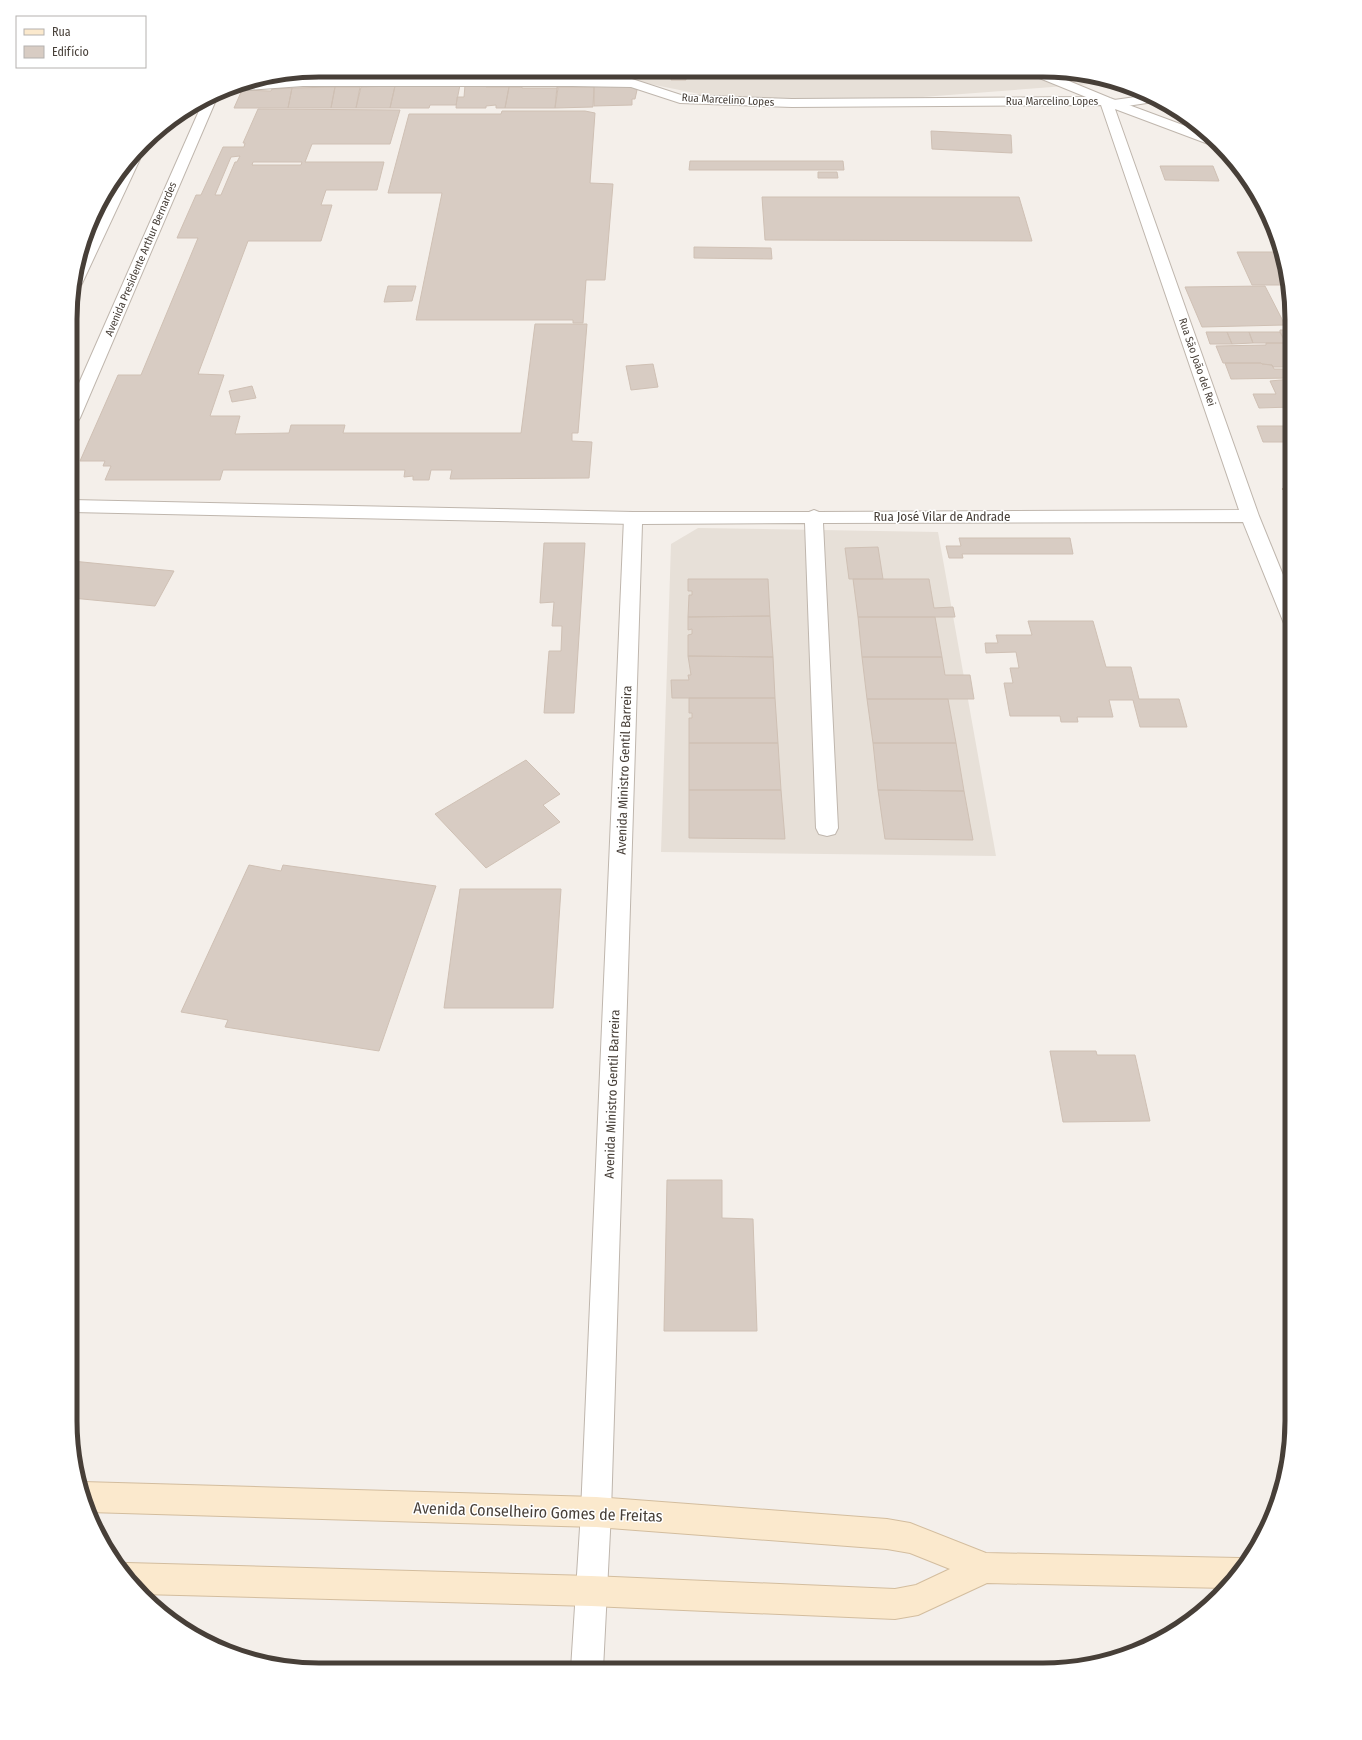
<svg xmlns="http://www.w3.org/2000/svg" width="1362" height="1740" viewBox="0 0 1362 1740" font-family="'Fira Sans Condensed',sans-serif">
	<rect width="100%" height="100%" fill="#f4efea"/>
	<path fill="#e7e0d8" d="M319 70 1076 72 1120 84 1105 83 870 101 729 100 635 81 466 77 229 89 238 83Z
		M698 528 938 532 996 856 661 852 671 544Z"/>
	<path fill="#d8ccc3" stroke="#cfc0b4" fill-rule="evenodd" d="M318 70H336L334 74H316Z
		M375 70H434L433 74H401L400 76H373Z
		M435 70H463V73H435Z
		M505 71H521L519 79H504Z
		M521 71H539L538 78H519Z
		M539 71H567L565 78H538Z
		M567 71H602L601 78H565Z
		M614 71H672V75L613 76Z
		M855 72H915L925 76 847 75Z
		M672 75H686V80H671Z
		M1101 79 1119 84 1114 88 1097 83Z
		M1119 84 1138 89 1142 91 1138 95 1114 88Z
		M460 85 456 105H430L429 108H390L395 86Z
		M465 85H486V87H509L505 108H496V105L486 106V108H456L457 97H464Z
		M594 85 630 86 637 90 635 99H632V105L594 106Z
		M395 86 390 108H356L361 87Z
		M335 87 331 108H288L292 88Z
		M335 87H360L356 108H331Z
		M509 87H522V88H558L555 108H505Z
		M557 87H594L593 107 555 108Z
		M292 88 288 108H234L242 90 271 91 272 89Z
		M1165 103 1182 112 1186 116 1159 107Z
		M258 109 400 110 390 144H312L305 162H384L377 190H326L321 205H332L321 241H248L198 374 224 375 210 416H240L235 434 289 433 291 425H345L343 433H521L535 324H587L578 433H572V441L592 442 589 478 450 479 452 470H431L429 480H413V476L404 477 405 470H223L220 480H105L111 466H103L105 461H80L118 375H141L198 238H177L196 195H201L223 147H244L245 143H243ZM240 156 237 162H235L221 195H215L231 157ZM253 162H302L301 165H252Z
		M502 111H585L595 113 590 183 613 184 605 280H586L583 323H573V320H416L442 193H388L409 114H501Z
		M931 131 1011 135 1012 153 932 149Z
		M690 161H843L844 170H689Z
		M1160 166H1213L1219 181 1165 180Z
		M818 172H837L838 178H818Z
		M762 197H1019L1032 241 765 240Z
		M694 247 771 248 772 259 694 258Z
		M1237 252H1283L1288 285H1252Z
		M388 286H416L412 301 384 302Z
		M1265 286 1285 325 1202 327 1185 287Z
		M1280 330H1292V355L1280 332Z
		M1206 332H1227L1232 344H1210Z
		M1227 332H1249L1253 343 1232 344Z
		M1249 332H1280L1286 343H1253Z
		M1266 343H1286L1292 355V367H1273L1272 365 1262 364 1261 363H1223L1216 346 1266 345Z
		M1225 363H1261L1262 364 1272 365 1274 369H1287L1291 378 1231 379Z
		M653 364 658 387 631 390 626 366Z
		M1292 379V407L1259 408 1253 394H1276L1270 381Z
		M252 386 256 398 232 402 229 391Z
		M1288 424H1292V442H1263L1257 426H1289Z
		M1286 494H1292V508Z
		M959 538H1070L1073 554H962L963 558H949L946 546H961Z
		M544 543H585L574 713H544L549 651H561L562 626H552L554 602 540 603Z
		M878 547 883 579H849L845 548Z
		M72 561 174 571 155 606 72 598Z
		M688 579H768L770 616 688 617 689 595H692V591H688Z
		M853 579H929L934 608 953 607 955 617H858Z
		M770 616 773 657 688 656V635L692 634V629L688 630V617Z
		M858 617H935L942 657H862Z
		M1028 621H1093L1106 667H1131L1139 699H1179L1187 727H1140L1133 700H1109L1113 717H1077L1078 722H1061L1060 716H1010L1004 683H1013L1010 668H1019L1016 652 986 653 985 643H998L996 635H1032Z
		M688 656 773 657 775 698H672L671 680H689L688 675H691Z
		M862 657H942L945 675H970L974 699H867Z
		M689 698H775L778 743H689V718H692V713H689Z
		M867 699H948L956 743H873Z
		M689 743H778L781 790H689Z
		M873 743H956L964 791 878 790Z
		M526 760 560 794 543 805 560 822 486 868 435 814Z
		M689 790H781L785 839 689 838Z
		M878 790 964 791 973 840 885 839Z
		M249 865 281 871 283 865 436 886 379 1051 225 1027 228 1020 181 1012Z
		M460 889H561L553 1008H444Z
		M1050 1051H1096L1097 1055H1135L1150 1121 1063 1122Z
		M667 1180H722V1218L753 1219 757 1331H664Z"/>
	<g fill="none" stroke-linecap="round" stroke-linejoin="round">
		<g stroke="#bfb6ad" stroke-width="2">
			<path id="lane" d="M1150 95 1160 101 1114 108 1110 107 1108 104 1110 101 1114 100Z
				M72 500 633 512 639 514 642 518 639 522 633 524 72 512Z"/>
		</g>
		<g stroke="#bfb6ad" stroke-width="2">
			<path id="street" d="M1030 72H1047L1110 98 1207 134 1219 145H1211L1115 109 1259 516 1292 597V627L1285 626 1283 621 1243 522 823 523 838 828 835 834 827 836 819 834 816 828 805 523 642 524 611 1512 603 1669H571L581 1512 624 518 627 514 633 512H809L814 510 819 512 1239 510 1101 105 792 107 680 103 631 87 572 86H303L232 91 228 90 238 83 243 82 303 78 373 77 632 79 681 95 792 99 1086 97 1032 75Z
				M214 97 216 100 80 418 78 421 72 423V399L202 104Z
				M135 156 140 159 79 290 77 293 72 294V286L87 243 118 176Z"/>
		</g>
		<g stroke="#d3bd9e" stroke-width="2">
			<path id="secondary" d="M83 1482 596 1497 887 1519 910 1523 986 1553 1239 1558 1248 1562 1227 1588 987 1583 918 1615 895 1619 591 1606 141 1594 132 1585 118 1566 127 1563 591 1576 895 1589 916 1585 950 1569 910 1553 887 1549 596 1527 89 1512 78 1486Z"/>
		</g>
		<path stroke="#c0af9f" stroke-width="2" stroke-dasharray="1.5 1.5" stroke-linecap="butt" d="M1282 489H1292"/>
		<use href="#lane" fill="#fff" fill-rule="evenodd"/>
		<use href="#street" fill="#fff" fill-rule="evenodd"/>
		<use href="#secondary" fill="#fbe9cd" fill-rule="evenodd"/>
	</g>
	<g text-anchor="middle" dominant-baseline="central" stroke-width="3" stroke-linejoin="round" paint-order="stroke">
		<g font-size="11" fill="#473f38" stroke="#fff">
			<text transform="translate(728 100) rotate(3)">Rua Marcelino Lopes</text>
			<text x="1052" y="101">Rua Marcelino Lopes</text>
			<text transform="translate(141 259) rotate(-67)">Avenida Presidente Arthur Bernardes</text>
			<text transform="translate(1197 362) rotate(71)">Rua São João del Rei</text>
		</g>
		<g font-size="13" fill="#473f38" stroke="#fff">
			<text x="942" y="516">Rua José Vilar de Andrade</text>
			<text transform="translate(624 770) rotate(-88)">Avenida Ministro Gentil Barreira</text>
			<text transform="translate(612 1094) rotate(-88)">Avenida Ministro Gentil Barreira</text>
		</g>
		<g font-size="16" fill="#473f38" stroke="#fff">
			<text transform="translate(538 1512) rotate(2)">Avenida Conselheiro Gomes de Freitas</text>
		</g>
	</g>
	<path d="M0 0H1362V1740H0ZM319 77H1043A242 242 0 0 1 1285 319V1421A242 242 0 0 1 1043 1663H319A242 242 0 0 1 77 1421V319A242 242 0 0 1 319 77Z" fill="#fff" fill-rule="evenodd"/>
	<path fill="none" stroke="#473f38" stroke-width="5" d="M319 77H1043A242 242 0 0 1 1285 319V1421A242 242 0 0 1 1043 1663H319A242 242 0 0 1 77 1421V319A242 242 0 0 1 319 77Z"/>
	<rect x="16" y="16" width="130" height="52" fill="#ffffff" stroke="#b5b2af"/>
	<rect x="24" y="29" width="20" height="6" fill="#fbe9cd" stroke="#b5b2af"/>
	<text x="52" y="36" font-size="12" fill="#473f38">Rua</text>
	<rect x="24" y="46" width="20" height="12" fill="#d8ccc3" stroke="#b5b2af"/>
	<text x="52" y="56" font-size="12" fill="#473f38">Edifício</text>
</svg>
